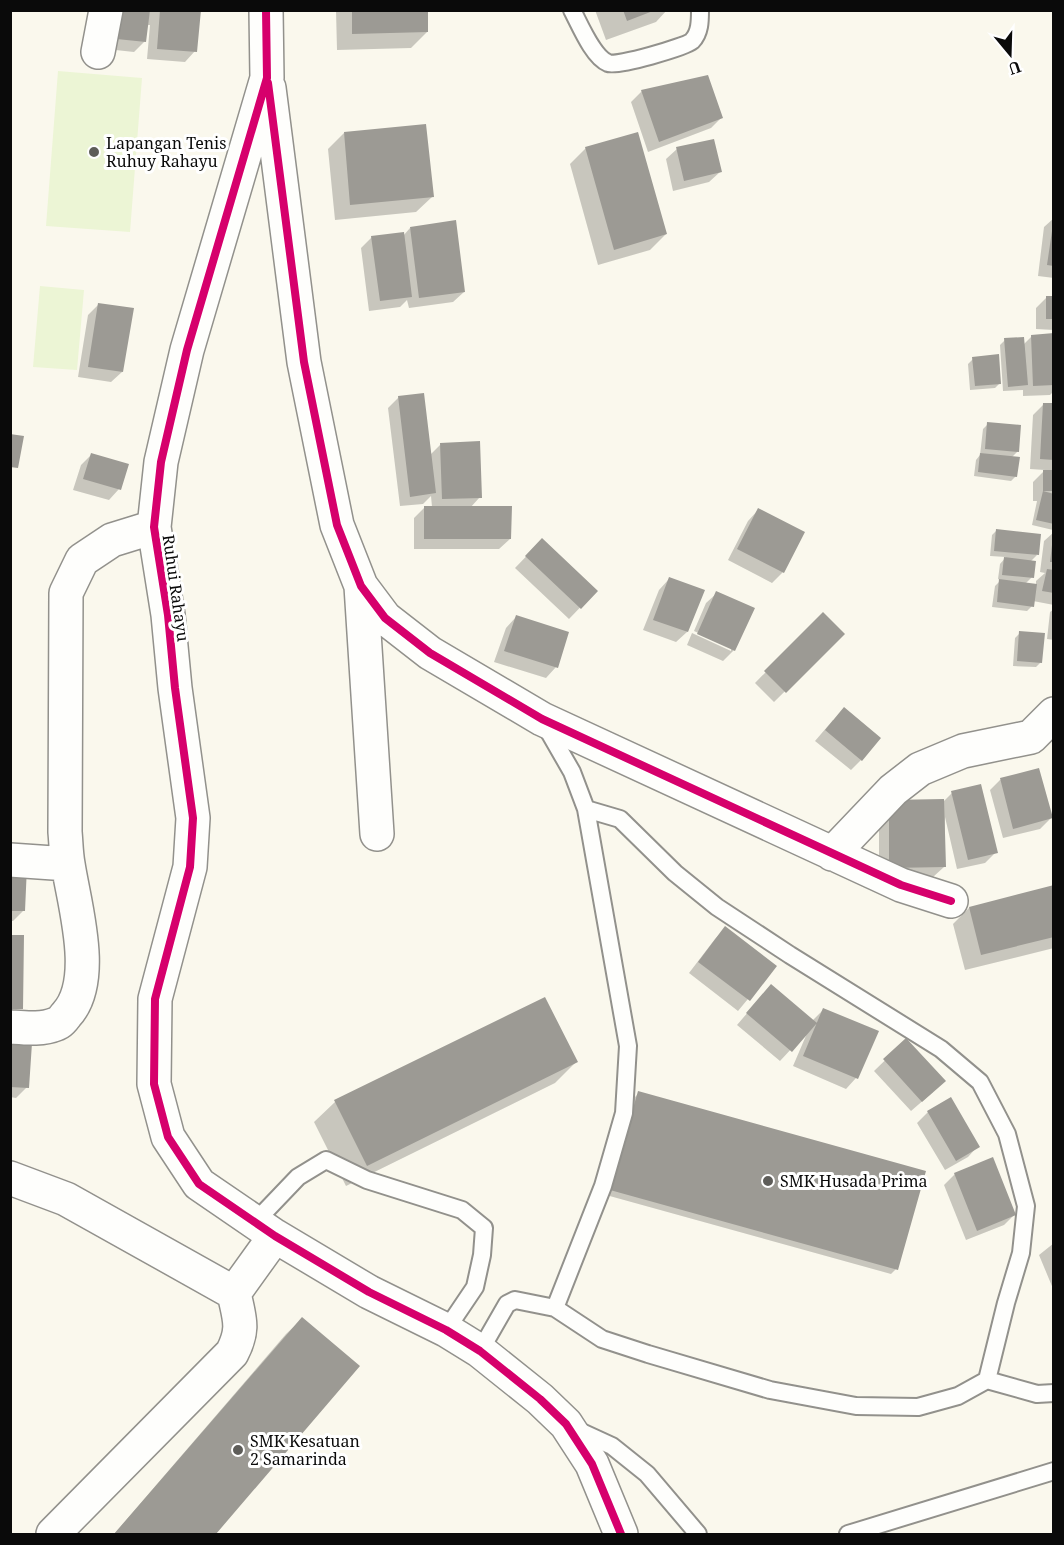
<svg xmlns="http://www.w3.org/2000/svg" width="1064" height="1545" viewBox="0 0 1064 1545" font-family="'Noto Serif',serif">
	<rect width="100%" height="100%" fill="#faf8ed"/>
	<path fill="#ecf5d5" d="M58 71 142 78 130 232 46 226Z
		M40 286 84 290 77 370 33 367Z"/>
	<path fill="#0003" d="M101 10H199L195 51 185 62 147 59 150 25H147L145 41 134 52 97 48Z
		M336 10H426L427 32 411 48 337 50Z
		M595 10H667L656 22 606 40Z
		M642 91 721 118 711 128 648 152 631 102Z
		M344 133 432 197 416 212 335 220 328 149Z
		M586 148 666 234 650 250 598 265 570 164Z
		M677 149 720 172 709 182 673 191 666 159Z
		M1054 218V278L1038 276 1044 227Z
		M410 228 464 292 453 302 409 308 407 300 400 307 369 311 361 248 372 237 403 236Z
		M1047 297H1054V330L1036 329V308Z
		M99 304 122 372 111 382 78 377 88 315Z
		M1054 335V391L1050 395 1023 396V390L1003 391 1000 345 1005 340 1023 345 1032 336Z
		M973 359 1001 382 995 388 970 390 968 364Z
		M399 397 430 455 440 445 480 497 470 508 510 539 499 549H414V518L425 507H432L431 496 423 504 400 506 388 408Z
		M1044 404H1054L1053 530 1032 525 1037 501H1033V482L1045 470 1030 469 1033 415Z
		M988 424 1018 451 1011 458 1016 476 1011 481 974 476 976 460 980 455 983 429Z
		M91 455 119 489 109 500 73 490 81 465Z
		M758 510 803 533 783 572 772 583 728 560 748 521Z
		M997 530 1037 555 1030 562 1032 577 1025 584 1036 585V581L1045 573 1040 572 1044 541 1054 532V605L1033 601 1032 606 1027 611 992 607 995 586 1001 580 998 579 1000 564 1006 557 990 556 992 535Z
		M542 540 596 591 569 619 515 568Z
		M669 579 687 632 676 642 643 630 659 590Z
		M717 593 734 650 723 661 687 645 692 633 731 651V648L694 631 706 603Z
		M1054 609V640L1047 639 1050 612Z
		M823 614 843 634 774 702 755 683Z
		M516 617 556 667 546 678 494 662 506 628Z
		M1020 633 1041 662 1036 667 1013 666 1015 638Z
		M833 720 861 760 851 770 815 741Z
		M1038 770 1051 818 1040 829 1003 838 990 790 1000 780Z
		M952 793 996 852 985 863 957 869 945 817 944 867 933 877 879 878V812L944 801Z
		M10 867 23 911 13 921H10Z
		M1054 887V948L965 970 953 924 969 908Z
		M725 928 775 966 738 1011 689 973 715 939Z
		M761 997 812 1021 824 1009 856 1078 846 1089 793 1066 808 1031 780 1061 737 1025Z
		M906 1040 933 1092 911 1111 874 1071Z
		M10 1042 27 1087 16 1098 10 1097Z
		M576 1062 555 1083 346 1186 314 1122 335 1102Z
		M639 1093 896 1269 891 1274 606 1195 634 1098Z
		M928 1112 978 1146 968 1157 945 1170 917 1123Z
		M955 1174 1015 1214 1004 1225 966 1240 944 1185Z
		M1054 1243V1291L1039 1255Z
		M302 1319 358 1366 214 1534H114L286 1334Z"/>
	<path fill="#9c9a94" d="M110 10H150L146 42 107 38Z
		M160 10H201L197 52 157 49Z
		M352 10H428V32L352 34Z
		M623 10H653V11L627 21Z
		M708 75 723 118 659 142 641 90Z
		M426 124 434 197 350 205 344 132Z
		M638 132 667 234 614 250 585 147Z
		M714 139 722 172 684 181 676 147Z
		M456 220 465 292 419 298 410 227Z
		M1052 231H1054V266L1047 265Z
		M404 232 412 297 380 301 371 236Z
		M1046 296H1054V319H1046Z
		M98 303 134 308 123 372 88 367Z
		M1054 333V385L1033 386 1031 335Z
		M1024 337 1028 385 1008 387 1004 338Z
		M999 354 1001 384 975 386 972 357Z
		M424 393 436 493 410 497 398 396Z
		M1043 403H1054V460L1040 459Z
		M987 422 1021 425 1019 452 985 449Z
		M10 434 24 436 18 468 10 467Z
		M480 441 482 498 442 499 440 443Z
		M91 453 129 464 121 490 83 479Z
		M980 453 1020 457 1017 477 978 472Z
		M1043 470H1054V491H1043Z
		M1043 491 1054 494V524L1036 520Z
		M424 506H512L511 539H424Z
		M758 508 805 532 784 573 737 549Z
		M996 529 1041 534 1039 555 994 551Z
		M542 538 598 591 581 609 525 556Z
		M1052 545H1054V562H1050Z
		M1004 557 1036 561 1034 578 1002 575Z
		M1047 569 1054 570V593L1042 591Z
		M669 577 705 590 688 632 653 620Z
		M999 579 1037 584 1034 607 997 602Z
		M716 591 755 608 735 651 697 634Z
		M823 612 845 634 786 693 764 671Z
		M516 615 569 632 558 668 504 651Z
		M1019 631 1045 633 1042 663 1017 661Z
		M844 707 881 738 862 761 825 730Z
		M1039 768 1053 818 1013 829 1000 778Z
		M981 784 998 853 968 860 951 791Z
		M944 799 946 867 889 868V800Z
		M10 866H27L25 911H10Z
		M1054 885V937L981 955 969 907Z
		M725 926 777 966 750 1001 698 962Z
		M10 935H24L23 1009H10Z
		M771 984 817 1023 792 1052 746 1013Z
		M545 997 578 1062 367 1166 334 1100Z
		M823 1008 879 1031 858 1079 803 1056Z
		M906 1038 946 1081 922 1102 883 1059Z
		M10 1041 32 1043 29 1088 10 1087Z
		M638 1091 926 1171 898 1270 610 1190Z
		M951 1097 980 1147 956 1161 927 1111Z
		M993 1157 1016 1215 977 1231 954 1173Z
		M302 1317 360 1366 216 1534H114Z"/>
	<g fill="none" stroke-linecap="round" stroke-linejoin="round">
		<g stroke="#92918c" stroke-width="20">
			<path id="service" d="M572 10C580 25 593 57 608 63 617 67 685 47 692 41 700 33 700 21 700 10
				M545 725 572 772 586 809 628 1046 624 1113 603 1186 555 1308
				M255 1222 298 1177 326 1160 367 1180 462 1210 484 1228 482 1255 475 1287 446 1330
				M480 1351 507 1304 515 1300 555 1308 602 1339 648 1354 770 1390 856 1406 918 1407 958 1396 987 1380 1006 1303 1021 1253 1026 1206 1007 1134 980 1082 941 1049 790 955 717 907 675 873 620 819 586 809
				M987 1380 1037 1394 1054 1393
				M575 1429 612 1446 647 1474 698 1534
				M848 1534 1054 1471"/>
		</g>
		<g stroke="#92918c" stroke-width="36">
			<path id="minor" d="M266 10 267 78 187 350 161 462 154 527 168 615 175 688 193 818 190 867 155 999 154 1084 168 1137 199 1184 275 1236 369 1292 446 1330 480 1351 540 1399 566 1424 592 1464 621 1534
				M98 52 106 10
				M269 88 304 362 337 525 361 586 385 618 430 653 542 719 901 885 951 901
				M361 586 377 834
				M832 854 893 790 920 769 963 751 1031 737 1054 714
				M10 860 68 864
				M10 1027C25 1028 42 1030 56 1024 60 1023 63 1019 66 1015 98 981 74 904 68 864 66 853 66 842 65 832L66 593 82 560 112 540 154 527
				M10 1178 66 1199 234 1293
				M53 1534 232 1353C245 1328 239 1318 234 1293L275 1236"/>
		</g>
		<use href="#service" stroke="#fefefc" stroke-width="16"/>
		<use href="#minor" stroke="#fefefc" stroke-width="33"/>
		<g stroke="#fff" stroke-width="11">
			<path id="cycleway" d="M266 10 267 78 187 350 161 462 154 527 168 615 175 688 193 818 190 867 155 999 154 1084 168 1137 199 1184 275 1236 369 1292 446 1330 480 1351 540 1399 566 1424 592 1464 621 1534
				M268 83 304 362 337 525 361 586 385 618 430 653 542 719 901 885 951 901"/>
		</g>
		<use href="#cycleway" stroke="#d6006c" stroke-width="8"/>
	</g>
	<g fill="#5e5d59" stroke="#fff" stroke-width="2">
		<circle cx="94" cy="152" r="6"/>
		<circle cx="768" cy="1181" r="6"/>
		<circle cx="238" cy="1450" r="6"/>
	</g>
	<g text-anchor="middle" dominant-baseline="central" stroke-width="6" stroke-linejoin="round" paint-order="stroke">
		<g font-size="16" fill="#0a0a0a" stroke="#fff" text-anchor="start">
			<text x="106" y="143">Lapangan Tenis<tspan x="106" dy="18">Ruhuy Rahayu</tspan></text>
			<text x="780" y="1181">SMK Husada Prima</text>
			<text x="250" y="1441">SMK Kesatuan<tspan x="250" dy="18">2 Samarinda</tspan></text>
		</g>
		<g font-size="16" fill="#0a0a0a" stroke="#fff">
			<text transform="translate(176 588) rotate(82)">Ruhui Rahayu</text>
		</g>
	</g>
	<rect width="1064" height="1545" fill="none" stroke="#0a0a0a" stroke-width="24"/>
	<g transform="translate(1010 54) rotate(161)" stroke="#ffffff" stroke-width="4.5" paint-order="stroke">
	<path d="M0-4.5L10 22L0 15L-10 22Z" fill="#0a0a0a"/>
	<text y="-9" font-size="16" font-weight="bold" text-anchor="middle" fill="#0a0a0a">U</text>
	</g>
</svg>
